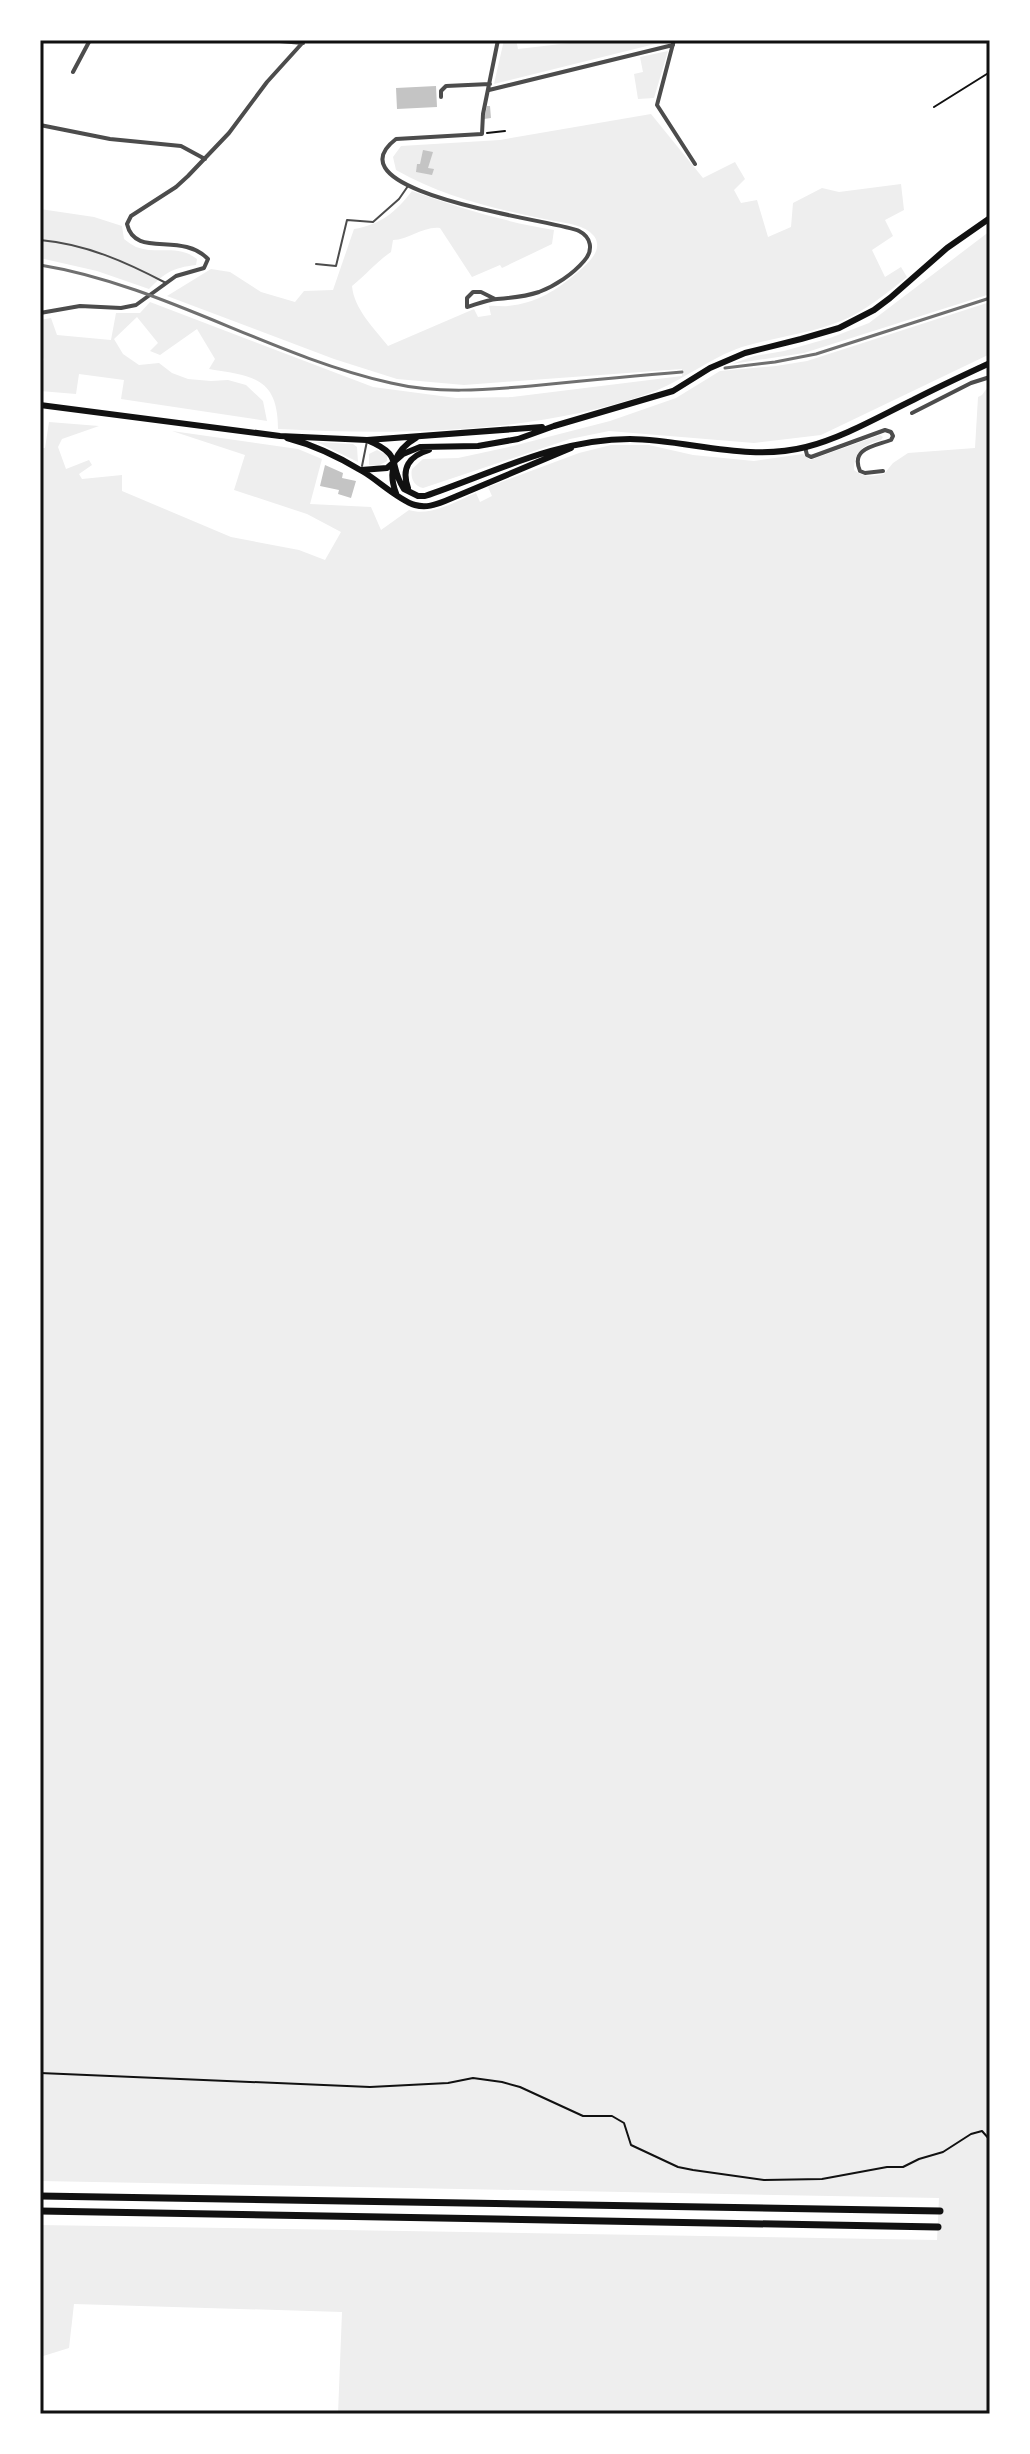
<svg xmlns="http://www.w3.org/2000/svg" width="1030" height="2454" viewBox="0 0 1030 2454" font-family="Signika,sans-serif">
	<rect width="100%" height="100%" fill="#fff"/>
	<path fill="#eee" d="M504 40H516L518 49 596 40H671L494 84Z
		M668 51 654 98 638 99 634 74 643 72 640 57Z
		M651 114 703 178 735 162 745 179 734 190 741 203 757 200 768 237 791 227 793 203 822 188 839 192 901 184 904 210 885 220 893 236 872 250 885 277 901 267 907 277C887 293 865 311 841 321 809 334 775 337 742 347 709 358 683 381 650 393 535 434 399 435 278 429 278 377 252 376 209 369L215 359 197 329 160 355 150 351 158 343 137 317 114 339 123 354 139 365 159 363 172 373 188 379 211 381 228 380 246 385 263 401 267 421 121 399 124 380 79 374 76 394 40 391V366L44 359 40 356V320L51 318 57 335 111 340 116 313H140L150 302 373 387 456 398 512 397 682 376V369L464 385 397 379 334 359 167 296 211 269 230 272 261 292 295 302 304 291 333 290 354 229C380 225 396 212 412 191 459 208 505 222 554 230L552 244 502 268 500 265 472 277 440 228C423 226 409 240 393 240L391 252C376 262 366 275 352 286 354 309 374 328 388 346L474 309 478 317 491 315 489 306C495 305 502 307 508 306 537 303 557 290 578 272 588 263 604 250 594 236 585 225 567 223 554 221 500 210 445 198 396 170L393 157 401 146 500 140Z
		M40 209 94 217 122 226 124 239C128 242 132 245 136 247 157 255 178 244 197 259L196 265C172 268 166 272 149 289L97 271 40 258Z
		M990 231V294L804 353 732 364 754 356 784 351 830 338 869 323Z
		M990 302V354L821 435 754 443 609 431 570 439 423 488C414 486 410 478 412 469L423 459 458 458 513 446 610 421 676 398 720 371 776 366 807 361Z
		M990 384V2414H338L342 2312 74 2304 69 2348 40 2357V2225L937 2240 939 2198 40 2181V448H45L49 422 99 426 62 439 58 447 66 469 89 460 92 465 79 474 82 479 122 475V491L231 537 299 550 325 560 341 532 307 514 234 490 245 455 172 431 298 449 322 459 310 504 371 507 381 530 409 510C431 517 456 501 476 493L480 502 492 496 488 487 579 453 611 445H649L693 455 754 461 803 454 810 460 880 435 883 437 881 440C864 444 854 451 854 470 864 478 872 476 884 474L893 463 908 453 975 448 978 397 982 395Z
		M317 442 353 444 357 447 358 462Z
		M377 450 387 455V461L378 466 369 465V454Z"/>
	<path fill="#c4c4c4" d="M436 86 437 107 397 109 396 88Z
		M487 106H490L491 118 484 119Z
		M423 150 433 152 428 168 434 169 432 175 416 172 417 164H420Z
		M325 465 343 473 342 478 356 481 351 498 338 494 339 490 320 486Z"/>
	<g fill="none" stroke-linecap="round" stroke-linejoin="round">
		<path stroke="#111" stroke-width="2" d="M934 107 990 72
			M487 133 505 131
			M40 2073 370 2087 448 2083 473 2078 502 2082 520 2087 583 2116H612L624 2123 631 2145 678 2167 693 2170 764 2180 822 2179 887 2167H903L919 2159 943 2152 971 2134 982 2131 990 2140"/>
		<path stroke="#4c4c4c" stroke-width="2" d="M40 240C86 244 126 262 166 283
			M316 264 336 266 347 220 373 222 399 199 408 186
			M362 466 367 441"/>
		<path stroke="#4c4c4c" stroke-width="4" d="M268 40 303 43
			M674 40 657 105 695 164
			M73 72 90 40
			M489 90 673 45
			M441 97V91L446 86 490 84
			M40 125 110 139 181 146 205 159
			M495 299 481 292H473L467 298V307C477 304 487 300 497 299 512 298 524 297 539 292 555 286 573 274 584 261 594 250 591 237 579 231 561 221 324 194 396 139L482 134 483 114 498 40
			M40 313 80 306 121 308 136 305 176 276 204 268 208 259C181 231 135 259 127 224L131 216 176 187 188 176 229 133 267 82 305 40
			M912 413 971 383 990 377
			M805 447 807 455 811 457 885 430 891 432 893 436 891 440C875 446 850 448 860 471L865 473 883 471"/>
		<path stroke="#111" stroke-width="6" d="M40 405 280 436 367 440 542 427
			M287 438C314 445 339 457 362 471 378 480 398 500 415 505 426 508 435 505 445 501L571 448
			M367 440C405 456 387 463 404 489L418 496H425C493 473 557 439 630 439 690 440 747 462 806 447 844 437 878 417 913 400 938 387 964 375 990 363
			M361 470 387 468 403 454 420 447 478 446 518 439 554 426 673 391 710 368 745 353 801 339 839 328 874 310 890 298 947 248 990 218
			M408 488C401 468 409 456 429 450
			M396 493C387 470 395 450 416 438"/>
		<path stroke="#111" stroke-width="7" d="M40 2196 940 2211
			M40 2211 938 2227"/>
		<path stroke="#707070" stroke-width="3" d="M40 265C163 285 270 356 391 383 437 394 485 390 531 386 581 381 632 376 682 372
			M725 368 775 362 816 354 990 298"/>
	</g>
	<rect width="1030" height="2454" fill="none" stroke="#ffffff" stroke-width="84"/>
	<rect x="42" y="42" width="946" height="2370" fill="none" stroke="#111" stroke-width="3"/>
</svg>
